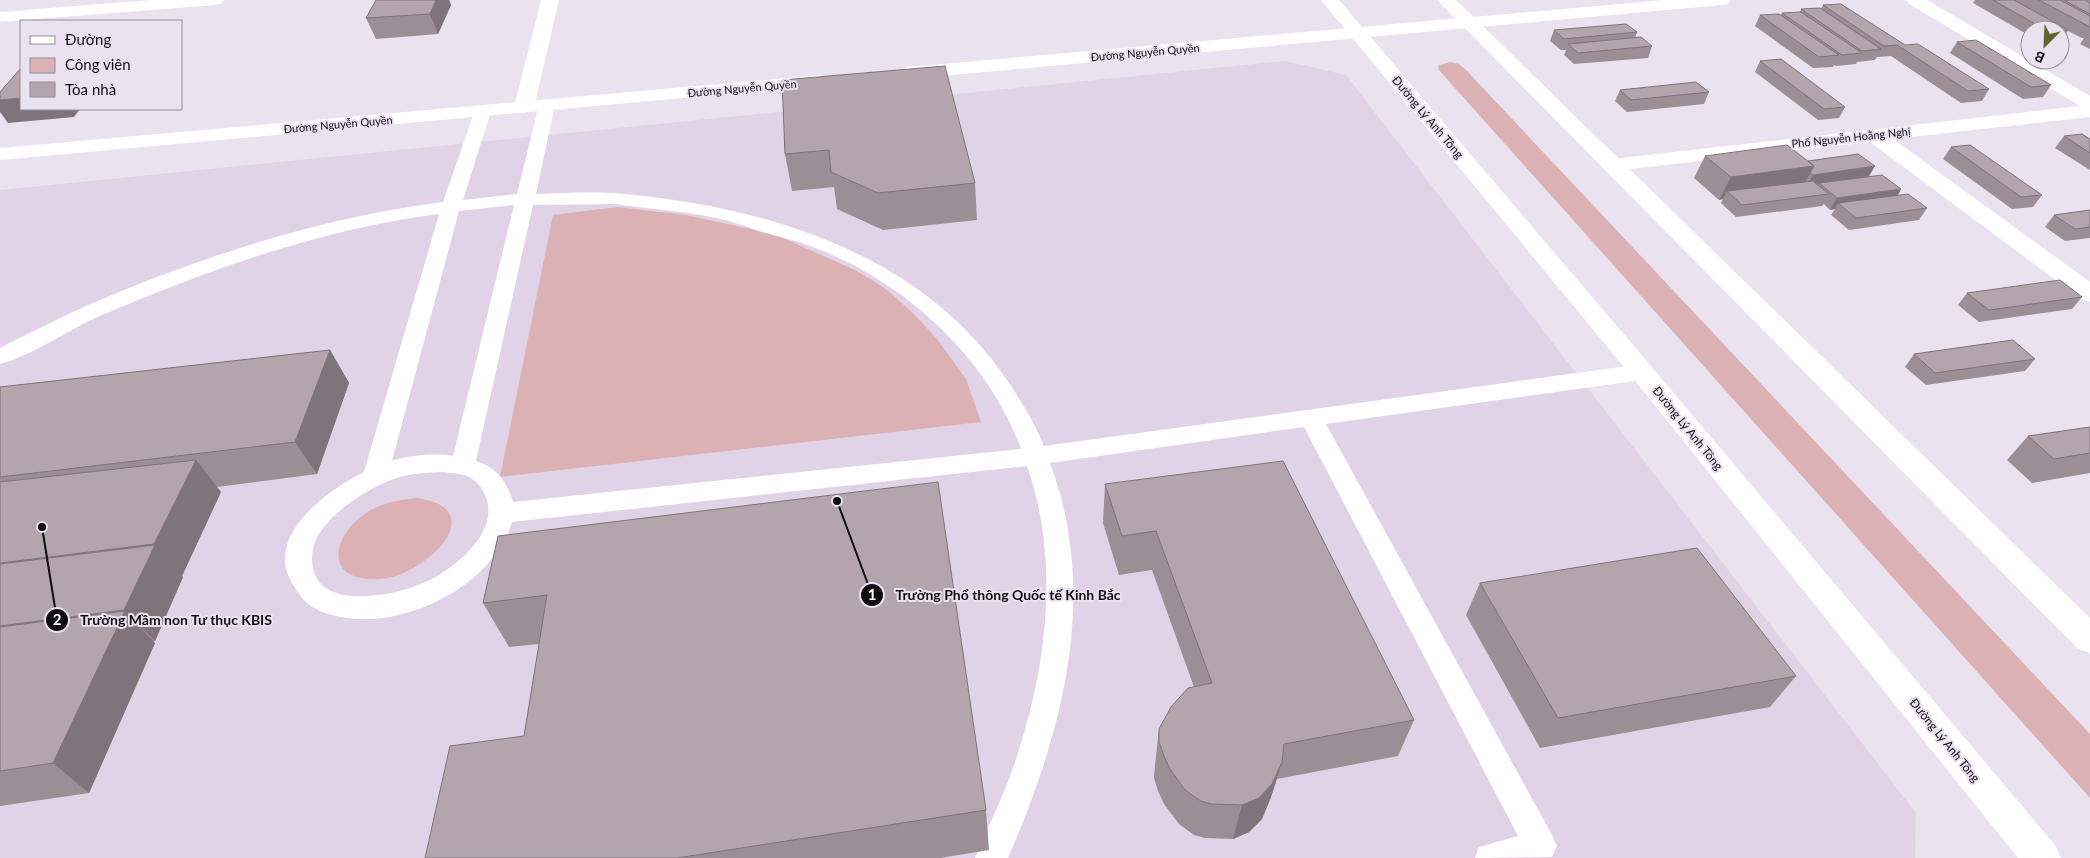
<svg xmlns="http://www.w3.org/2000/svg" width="2090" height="858" viewBox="0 0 2090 858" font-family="Lato,sans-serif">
	<rect width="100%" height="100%" fill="#ebe2f0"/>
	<path fill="#e0d3e7" d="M1285 61 1346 75 1916 813 1915 858H0V190Z"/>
	<path fill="#dbb1b3" d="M1450 62 1459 64 1467 71 2090 734V798L1438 69 1439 65Z
		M618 207 686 215 750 229 783 238 855 270 883 287 912 312 937 339 966 379 981 422 500 477 553 215Z
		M417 498C494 509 425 576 380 579 325 583 329 538 366 513 381 503 399 500 417 498Z"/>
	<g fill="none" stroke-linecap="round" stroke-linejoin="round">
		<path fill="#fff" fill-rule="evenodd" d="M547 100 553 101 555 105 536 194C562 193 589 191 615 193 763 206 920 251 1007 380 1021 401 1035 423 1044 446L1642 364 1650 367 1653 372 1650 377 1642 380 1326 424 1552 835 1557 846 1552 857 1475 858 1479 847 1518 836 1304 427 1050 463C1100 596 1062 734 1008 858H975C989 824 1006 792 1017 756 1047 664 1060 560 1027 466L512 522C491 592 385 640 318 610 305 604 299 595 292 583 290 579 287 574 286 569 276 527 333 487 364 472L439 214C321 229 212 269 102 315 69 329 34 355 0 364V348C28 334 57 319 86 306 199 257 319 218 443 202L476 107 482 106 488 107 491 111 463 200 517 194 539 105 541 101ZM614 204C647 209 683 211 716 218 730 221 745 226 759 231 776 236 794 240 810 246 902 279 988 357 1021 449L513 502C507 482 497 467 476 461L533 205ZM514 205 453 456C433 453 411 455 392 461L459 211ZM443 472C451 473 461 473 469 477 479 483 484 490 487 500 496 532 462 560 439 575 420 586 400 592 378 595 350 599 312 596 312 559 312 550 314 542 319 534 335 510 364 491 391 480 408 473 425 473 443 472Z"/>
		<path fill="#fff" fill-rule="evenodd" d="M150 0H224L221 4 215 5 0 22V12Z
			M541 0H559L534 107 531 111 524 113 517 111 514 107Z
			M1906 0H1927L2090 96V117L1893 139 2090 282V302L2081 299 1870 142 1612 171 1605 169 1601 165 1605 161 1612 159 2080 106 1909 4Z"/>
		<path fill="#fff" fill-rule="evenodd" d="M1664 0H1731L1728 4 1722 5 908 79 901 77 899 73 901 69 908 67Z
			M820 75 827 77 830 81 827 85 0 160V148Z"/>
		<path fill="#fff" fill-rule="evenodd" d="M1321 0H1339L1651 366 2055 845 2061 858H2018L1633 378Z
			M1437 0H1456L2090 618V653L2078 649Z"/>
	</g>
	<path fill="#9b8e95" d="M376 0H449L451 5 438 34 376 39 366 18Z
		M1975 0H2090V49L2080 44 2084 38H2082L2068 31 2061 41H2060V30H2030V36L1973 3Z
		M1823 5 1905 45 1989 89 1982 101 1961 103 1891 56 1878 57H1877L1875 60 1857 62 1856 64 1836 66 1834 65 1833 67 1813 68 1755 26 1760 15H1781L1782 13 1800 12 1801 9H1821Z
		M1554 30 1637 32 1635 38 1652 46 1648 58 1574 64 1564 55 1566 50H1561L1550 41Z
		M1957 42 2051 85 2043 97 2023 99 1950 53Z
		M1760 61 1845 107 1839 118 1818 120 1755 72Z
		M782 80 975 183 977 220 883 230 837 209 834 187 792 191 785 154Z
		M1620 90 1709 92 1704 104 1627 112 1615 101Z
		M2064 136 2090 139V170L2055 148Z
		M1951 147 2042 195 2033 207 2012 209 1943 159Z
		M1705 156 1808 161 1869 177 1901 189 1898 195 1927 208 1919 220 1849 230 1831 215 1835 209 1830 210 1824 204 1822 206 1736 217 1721 203 1723 199 1719 200 1694 178Z
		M2090 210V238L2065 241 2045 227 2054 215Z
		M1967 293 2082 297 2072 309 1979 322 1958 305Z
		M330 350 349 383 317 474 217 487 221 492 182 576 183 577 155 641H154L155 643 89 793 0 806V387Z
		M1914 354 2035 359 2025 371 1926 385 1905 367Z
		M2090 427V473L2032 483 2007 460 2028 436Z
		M1105 484 1414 720 1398 756 1277 779 1271 797 1262 819 1249 832 1233 839 1205 838 1194 835 1179 824 1164 804 1158 791 1154 778 1155 765 1159 729 1194 687 1152 570 1119 575 1103 523Z
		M498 536 986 810 989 850 940 858H425L524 736 539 644 509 647 483 603Z
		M1480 583 1796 676 1770 707 1540 748 1466 615Z"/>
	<path fill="#7e7479" d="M436 0H449L451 5 438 34 430 14Z
		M21 98V109H80L74 117 8 123 0 112V100Z
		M1814 166 1802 188 1727 191 1723 199 1719 200 1731 177Z
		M1875 166 1868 178 1819 183 1818 185 1806 187 1813 175Z
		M1901 189 1894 201 1838 203 1835 209 1830 210 1837 198Z
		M330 350 349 383 317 474 295 442Z
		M196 460 221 492 182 576 154 544Z
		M155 545 183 577 155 641 124 610Z
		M125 611 155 643 89 793 53 763Z
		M1282 762 1271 797 1262 819 1249 832 1233 839 1242 805Z"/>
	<path fill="#b4a5ad" stroke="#7e7479" d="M376 0H436L430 14 366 18Z
		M1993 0H2014L2068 30 2060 31V30H2046Z
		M2039 0H2060L2090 16V27Z
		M2064 0H2085L2090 3V14Z
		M1841 4 1905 45 1918 44 1989 89 1968 91 1897 45 1884 46 1823 5Z
		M1820 8 1881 49 1862 51 1801 9Z
		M1801 12 1862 53 1842 55 1782 13Z
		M1779 14 1839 55 1819 57 1760 15Z
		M1626 24 1637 32 1564 39 1554 30Z
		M1641 37 1652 46 1578 53 1568 44Z
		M1976 40 2051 85 2031 87 1957 42Z
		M1781 59 1845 107 1824 109 1760 61Z
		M945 66 975 183 878 193 831 172 829 150 785 154 782 80Z
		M21 68V98L0 100V92Z
		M1696 82 1709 92 1631 100 1620 90Z
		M2082 134 2090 139V153L2064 136Z
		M1787 145 1814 166 1731 177 1705 156Z
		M1970 145 2042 195 2021 197 1951 147Z
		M1858 154 1875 166 1813 175 1810 173 1814 166 1808 161Z
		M1882 175 1901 189 1837 198 1819 183Z
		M1813 181 1829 194 1742 205 1727 191Z
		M1908 194 1927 208 1856 218 1838 203Z
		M2090 210V227L2075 229 2054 215Z
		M2060 280 2082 297 1989 310 1967 293Z
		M2013 340 2035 359 1935 373 1914 354Z
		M330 350 295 442 0 477V387Z
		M2090 427V453L2054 459 2028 436Z
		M196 460 154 544 0 563V482Z
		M1283 461 1414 720 1284 744 1282 762 1272 784 1259 798 1242 805 1212 804 1201 801 1185 790 1170 769 1164 756 1159 742V729L1171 707 1188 688 1212 683 1156 531 1122 536 1105 484Z
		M938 482 986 810 677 858H425L450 746 524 736 547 595 483 603 498 536Z
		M155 545 124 610 0 626V564Z
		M1697 548 1796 676 1558 718 1480 583Z
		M125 611 53 763 0 771V627Z"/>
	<g text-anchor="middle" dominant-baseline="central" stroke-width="4" stroke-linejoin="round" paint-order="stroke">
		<g font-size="11" fill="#100d12" stroke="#ebe2f0">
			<text transform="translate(1145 52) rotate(-5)">Đường Nguyễn Quyền</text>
			<text transform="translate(742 88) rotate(-5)">Đường Nguyễn Quyền</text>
			<text transform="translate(338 124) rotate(-5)">Đường Nguyễn Quyền</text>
			<text transform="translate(1851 137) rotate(-6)">Phố Nguyễn Hoằng Nghị</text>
		</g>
		<g font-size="12" fill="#100d12" stroke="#ebe2f0">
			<text transform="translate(1428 117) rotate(50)">Đường Lý Anh Tông</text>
			<text transform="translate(1688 428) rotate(51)">Đường Lý Anh Tông</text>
			<text transform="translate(1945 740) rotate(51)">Đường Lý Anh Tông</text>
		</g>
	</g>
	<path fill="none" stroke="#100d12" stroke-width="2" d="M837 501L872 595M42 527L57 620"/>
	<g fill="#100d12" stroke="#ebe2f0" stroke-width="2">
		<circle cx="837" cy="501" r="5"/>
		<circle cx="42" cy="527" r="5"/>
		<circle cx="872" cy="595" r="12"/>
		<circle cx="57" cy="620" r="12"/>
	</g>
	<g font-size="15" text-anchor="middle" font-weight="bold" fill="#fff">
		<text x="872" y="600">1</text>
		<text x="57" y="625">2</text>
	</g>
	<g font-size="14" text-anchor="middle" font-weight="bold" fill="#100d12" stroke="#ebe2f0" stroke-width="4" stroke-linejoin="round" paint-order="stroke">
		<text x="1008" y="600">Trường Phổ thông Quốc tế Kinh Bắc</text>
		<text x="176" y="625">Trường Mầm non Tư thục KBIS</text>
	</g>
	<rect x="20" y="20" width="162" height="90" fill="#ebe2f0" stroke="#938d97"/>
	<rect x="30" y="36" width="25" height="8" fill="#ffffff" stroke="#938d97"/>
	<text x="65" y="45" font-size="15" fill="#100d12">Đường</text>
	<rect x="30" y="58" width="25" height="15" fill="#dbb1b3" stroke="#938d97"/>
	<text x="65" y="70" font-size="15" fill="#100d12">Công viên</text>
	<rect x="30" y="82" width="25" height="15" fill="#b4a5ad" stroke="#938d97"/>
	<text x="65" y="95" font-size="15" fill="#100d12">Tòa nhà</text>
	<g transform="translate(2045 45) rotate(204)"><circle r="24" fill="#ebe2f0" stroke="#938d97"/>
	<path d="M0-4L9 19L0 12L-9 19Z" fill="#64632f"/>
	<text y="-8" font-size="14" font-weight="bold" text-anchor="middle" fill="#100d12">B</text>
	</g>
</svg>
